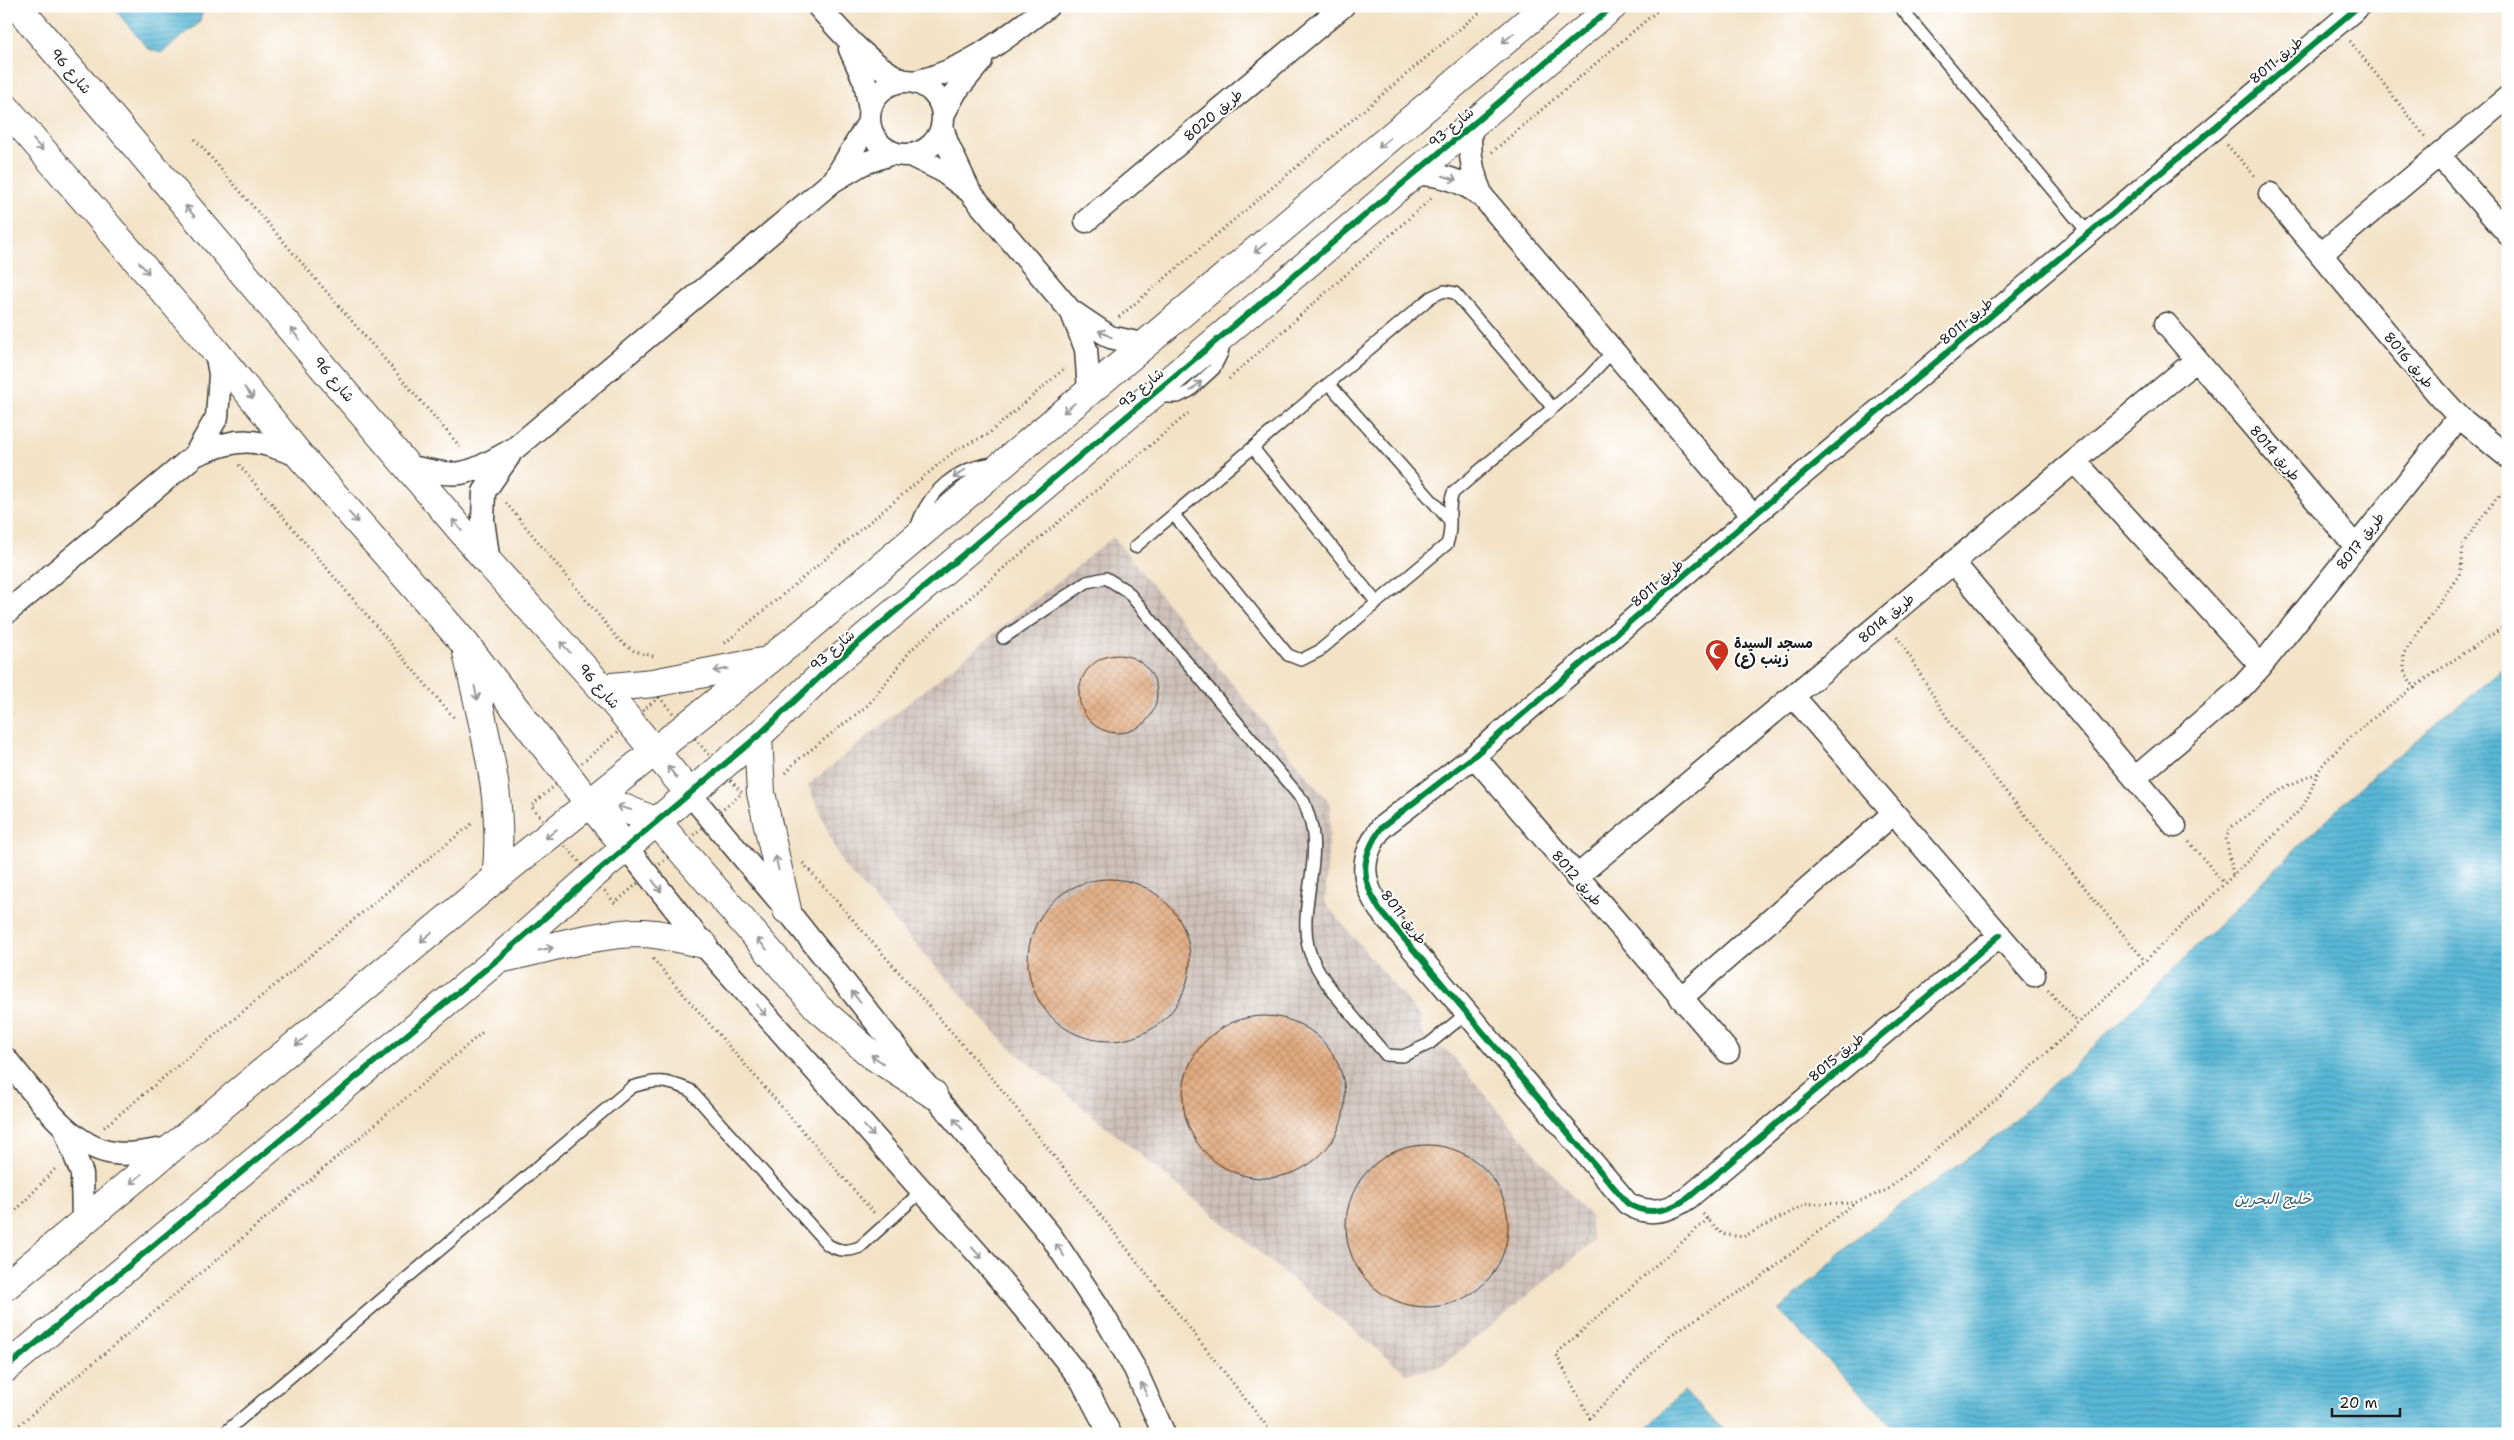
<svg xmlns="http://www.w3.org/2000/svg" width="2514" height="1440" viewBox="0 0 2514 1440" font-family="'Shantell Sans','Playpen Sans Arabic',sans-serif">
	<defs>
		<pattern id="industrial-grid" width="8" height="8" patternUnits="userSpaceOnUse" patternTransform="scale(1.25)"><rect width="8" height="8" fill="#cec1ba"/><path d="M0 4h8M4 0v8" fill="none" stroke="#b0a59f"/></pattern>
		<pattern id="water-rules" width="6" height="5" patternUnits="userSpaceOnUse" patternTransform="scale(1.25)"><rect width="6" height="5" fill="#59b8d7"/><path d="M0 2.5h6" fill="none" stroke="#4995ae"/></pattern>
		<pattern id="building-cross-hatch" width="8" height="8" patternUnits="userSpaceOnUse" patternTransform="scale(1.25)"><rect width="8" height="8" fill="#e1aa7f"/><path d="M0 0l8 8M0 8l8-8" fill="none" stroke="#c0926d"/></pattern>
	</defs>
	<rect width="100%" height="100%" fill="#fff"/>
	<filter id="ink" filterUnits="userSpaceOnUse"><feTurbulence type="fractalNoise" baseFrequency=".02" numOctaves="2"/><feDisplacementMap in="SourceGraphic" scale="10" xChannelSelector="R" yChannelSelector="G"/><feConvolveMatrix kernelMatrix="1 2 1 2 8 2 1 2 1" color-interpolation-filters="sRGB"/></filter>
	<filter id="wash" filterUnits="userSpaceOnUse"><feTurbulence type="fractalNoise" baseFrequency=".0096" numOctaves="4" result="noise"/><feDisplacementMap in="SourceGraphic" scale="20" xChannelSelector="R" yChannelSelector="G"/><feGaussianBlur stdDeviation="1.12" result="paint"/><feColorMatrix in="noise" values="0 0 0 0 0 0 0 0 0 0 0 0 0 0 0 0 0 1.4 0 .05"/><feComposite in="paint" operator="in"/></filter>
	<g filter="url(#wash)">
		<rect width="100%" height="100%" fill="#f3e2c6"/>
		<path fill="url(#industrial-grid)" d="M1113 537 1331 805 1325 903 1421 1018V1031L1429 1043 1448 1051 1590 1217 1593 1242 1443 1365 1407 1374 1007 1045 842 864 808 785Z"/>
		<path fill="url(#water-rules)" stroke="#3a6a7a" d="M112 6H201L203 11 199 23 161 53 148 49Z
			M2508 665V1434H1900L1779 1311 1869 1228 1986 1145 2091 1049 2363 784Z
			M1683 1391 1728 1434H1640Z"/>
		<g id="blocks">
			<path fill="url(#building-cross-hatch)" d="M1079 694a39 39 0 1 1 78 0a39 39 0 1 1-78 0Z
				M1028 960a81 81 0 1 1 162 0a81 81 0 1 1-162 0Z
				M1183 1097a81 81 0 1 1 162 0a81 81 0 1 1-162 0Z
				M1346 1226a81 81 0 1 1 162 0a81 81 0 1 1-162 0Z"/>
		</g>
	</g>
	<g filter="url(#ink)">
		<use href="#blocks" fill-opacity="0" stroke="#3c3a36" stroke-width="1"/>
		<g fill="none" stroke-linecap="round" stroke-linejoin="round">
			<g stroke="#3c3a36" stroke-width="14">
				<path id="service" d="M1899 6 2089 234
					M1329 384 1450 521
					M1157 397H1178L1190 391 1214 369 1222 353 1225 339
					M1253 448 1377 603
					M1174 515 1288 655 1301 660 1319 651 1447 544C1454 526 1446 510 1453 493L1587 379 1613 351
					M916 529C927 491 958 466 996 463
					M1135 547 1431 297 1444 291 1455 293 1552 407
					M1003 638 1087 582 1106 578 1127 591 1304 802C1308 813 1312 823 1313 835 1317 872 1300 910 1308 946 1315 978 1364 1028 1386 1055L1403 1056 1429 1044 1467 1013
					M223 1434 632 1087C656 1079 666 1080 690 1090L828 1245C839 1251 847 1252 860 1247L922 1191"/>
			</g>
			<g stroke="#3c3a36" stroke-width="25">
				<path id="minor" d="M818 6C844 36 868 63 903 81
					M850 49 865 82 870 110
					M869 118a37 37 0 1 1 74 0a37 37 0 1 1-74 0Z
					M915 82C967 70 1006 38 1048 6
					M943 115 956 91 981 61
					M942 126 947 143 968 188
					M1471 126C1468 151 1472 173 1482 196
					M910 155 941 170 969 191 1070 310 1110 337 1146 345
					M2439 155 2508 234
					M1414 174C1442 174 1460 180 1482 196L1753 516
					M836 177 869 122
					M2270 194 2437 393 2459 417 2508 457
					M1086 221 1343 6
					M2321 254 2508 97
					M1072 313 1086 349 1089 391
					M2166 324 2355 546
					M195 455 217 417 220 374 216 352
					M2075 461 2261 666
					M407 466C463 479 465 476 514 449L833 181 862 164 893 153
					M1953 562 2175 826
					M489 563 483 520 484 492 509 456
					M6 613 195 455C242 436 253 438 300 456
					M1793 696 2034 975
					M1474 756 1728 1052
					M2135 778 2240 689 2261 666 2459 417
					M691 795 787 910 933 1094 1051 1236 1099 1308 1135 1369 1164 1434
					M626 847 703 944 987 1264 1042 1330 1082 1381 1110 1434
					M1576 877 2196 360
					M2000 935 1688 1198C1669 1211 1648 1217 1627 1203L1380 910C1360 879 1360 857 1382 827L1474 756 1753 516 2359 6
					M1681 998 1894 813
					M6 1059C33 1091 70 1148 114 1153 133 1156 155 1150 175 1147
					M65 1129 82 1174 83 1221"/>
			</g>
			<g stroke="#3c3a36" stroke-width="30">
				<path id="tertiary" d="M17 6 489 563 602 688 691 795
					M6 108 216 352 300 456 466 645 589 803 626 847
					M467 652C483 728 506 800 496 878
					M602 688 653 683 762 662
					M758 736 761 793 787 910
					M589 803 621 807 657 822 818 1008 872 1055 933 1094
					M499 959C546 949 595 933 643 933 664 934 683 939 703 944
					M6 1286 496 878 804 632 1546 6
					M6 1368 498 959 592 876 758 736 832 665 1613 6"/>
			</g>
			<path stroke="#3c3a36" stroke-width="3" stroke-dasharray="1 4" stroke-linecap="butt" d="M2350 41 2426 138
				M195 139 462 449
				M2227 145 2256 177
				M1492 152 1663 6
				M1119 317 1487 6
				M1229 379 1433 197
				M239 465 455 719
				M506 503 619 640 634 651 653 656
				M1897 636 1952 726 2145 961
				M725 643 957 449 987 435 1065 368
				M2415 689 2404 671V653L2459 575C2464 563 2460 550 2466 539L2495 500 2508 490
				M659 697 742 793 615 903 531 806Z
				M786 773 794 763 868 705 911 650 999 572 1190 412
				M2189 842 2224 883
				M803 863 997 1084 1273 1434
				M2233 874 2226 838 2231 827 2285 787 2317 773
				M653 959 874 1213
				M2048 990 2078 1023
				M104 1127 393 887 473 823
				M1703 1214 1722 1234 1743 1237 1806 1204 1854 1203 1887 1190 1997 1099 2145 961 2298 812C2312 798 2312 777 2325 762 2377 708 2445 666 2508 624
				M1708 1219 1556 1354 1590 1418 1669 1336 1761 1278 1854 1203
				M6 1221 56 1168
				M8 1434 233 1246 484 1031"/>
			<use href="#service" stroke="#fff" stroke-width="11"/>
			<use href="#minor" stroke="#fff" stroke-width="22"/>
			<use href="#tertiary" stroke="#fff" stroke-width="28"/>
			<g stroke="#fff" stroke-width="9">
				<path id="cycleway" d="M2000 935 1688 1198C1669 1211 1648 1217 1627 1203L1380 910C1360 879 1360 857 1382 827L1474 756 1753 516 2359 6
					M6 1368 498 959 592 876 758 736 832 665 1613 6"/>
			</g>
			<use href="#cycleway" stroke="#00873e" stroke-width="6"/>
		</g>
		<defs><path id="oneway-shaft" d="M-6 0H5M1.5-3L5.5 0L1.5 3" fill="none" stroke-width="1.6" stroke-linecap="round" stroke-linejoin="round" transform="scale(1.25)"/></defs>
		<g stroke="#999">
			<use href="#oneway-shaft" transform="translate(1508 38) rotate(140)"/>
			<use href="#oneway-shaft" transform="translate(1384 143) rotate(140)"/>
			<use href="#oneway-shaft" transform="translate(38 145) rotate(49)"/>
			<use href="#oneway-shaft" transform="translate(1450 178) rotate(18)"/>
			<use href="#oneway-shaft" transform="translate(190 211) rotate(-130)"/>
			<use href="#oneway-shaft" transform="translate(1260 248) rotate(140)"/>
			<use href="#oneway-shaft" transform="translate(144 268) rotate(49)"/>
			<use href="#oneway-shaft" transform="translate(295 334) rotate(-130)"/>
			<use href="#oneway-shaft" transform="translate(1105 334) rotate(-154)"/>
			<use href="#oneway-shaft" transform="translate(1196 386) rotate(-41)"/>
			<use href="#oneway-shaft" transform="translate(249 393) rotate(51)"/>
			<use href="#oneway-shaft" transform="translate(1069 408) rotate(140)"/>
			<use href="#oneway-shaft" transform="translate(959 474) rotate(144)"/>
			<use href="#oneway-shaft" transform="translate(353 517) rotate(49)"/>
			<use href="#oneway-shaft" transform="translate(457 525) rotate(-130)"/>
			<use href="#oneway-shaft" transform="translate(565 647) rotate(-132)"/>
			<use href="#oneway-shaft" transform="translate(721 670) rotate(169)"/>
			<use href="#oneway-shaft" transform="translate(476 693) rotate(78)"/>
			<use href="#oneway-shaft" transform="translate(672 772) rotate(-130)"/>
			<use href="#oneway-shaft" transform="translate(624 808) rotate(-165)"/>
			<use href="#oneway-shaft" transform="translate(551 834) rotate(141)"/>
			<use href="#oneway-shaft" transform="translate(777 863) rotate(-102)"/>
			<use href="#oneway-shaft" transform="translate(657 886) rotate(52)"/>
			<use href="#oneway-shaft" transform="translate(426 937) rotate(140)"/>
			<use href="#oneway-shaft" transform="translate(762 944) rotate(-131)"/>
			<use href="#oneway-shaft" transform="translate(546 949) rotate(-12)"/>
			<use href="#oneway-shaft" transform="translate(856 997) rotate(-128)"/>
			<use href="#oneway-shaft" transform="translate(761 1010) rotate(48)"/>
			<use href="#oneway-shaft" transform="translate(301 1041) rotate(140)"/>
			<use href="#oneway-shaft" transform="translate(877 1059) rotate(-145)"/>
			<use href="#oneway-shaft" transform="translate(958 1124) rotate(-130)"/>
			<use href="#oneway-shaft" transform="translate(869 1131) rotate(48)"/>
			<use href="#oneway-shaft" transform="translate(136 1179) rotate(141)"/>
			<use href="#oneway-shaft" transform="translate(1060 1250) rotate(-124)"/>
			<use href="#oneway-shaft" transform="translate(977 1253) rotate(48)"/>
			<use href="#oneway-shaft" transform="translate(1144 1389) rotate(-114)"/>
		</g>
	</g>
	<defs>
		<g id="mosque-pin" transform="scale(1.25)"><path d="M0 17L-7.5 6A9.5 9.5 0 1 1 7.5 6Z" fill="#c8321e" stroke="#fff"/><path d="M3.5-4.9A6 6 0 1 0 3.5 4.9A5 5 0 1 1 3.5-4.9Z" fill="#fff"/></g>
	</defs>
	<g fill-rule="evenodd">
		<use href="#mosque-pin" x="1717" y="651"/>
	</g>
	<g text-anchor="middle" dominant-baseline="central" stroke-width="4" stroke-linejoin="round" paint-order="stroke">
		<g font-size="14" fill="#1c1c1c" stroke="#fff">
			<text transform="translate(2276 60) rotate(-40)">طريق 8011</text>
			<text transform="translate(71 71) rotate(50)">شارع 96</text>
			<text transform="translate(1213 115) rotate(-40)">طريق 8020</text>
			<text transform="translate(1451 127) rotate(-40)">شارع 93</text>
			<text transform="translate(1966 321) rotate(-40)">طريق 8011</text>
			<text transform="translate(2409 360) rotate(50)">طريق 8016</text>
			<text transform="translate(334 379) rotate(50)">شارع 96</text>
			<text transform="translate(1141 388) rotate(-40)">شارع 93</text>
			<text transform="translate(2275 453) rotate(49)">طريق 8014</text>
			<text transform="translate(2360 541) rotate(-52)">طريق 8017</text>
			<text transform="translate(1657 583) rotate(-41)">طريق 8011</text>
			<text transform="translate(1886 618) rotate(-40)">طريق 8014</text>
			<text transform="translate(832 650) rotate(-41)">شارع 93</text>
			<text transform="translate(599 686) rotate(49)">شارع 96</text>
			<text transform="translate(1577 878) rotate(49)">طريق 8012</text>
			<text transform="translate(1404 917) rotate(52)">طريق 8011</text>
			<text transform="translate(1836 1057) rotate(-40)">طريق 8015</text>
		</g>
		<g font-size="14" font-weight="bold" fill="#1c1c1c" stroke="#fff" text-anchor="start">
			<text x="1734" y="643">مسجد السيدة<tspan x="1734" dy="16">زينب (ع)</tspan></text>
		</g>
		<g font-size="15" font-style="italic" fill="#376270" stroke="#fff">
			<text x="2273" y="1199">خليج البحرين</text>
		</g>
	</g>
	<rect width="2514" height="1440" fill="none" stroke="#fff" stroke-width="25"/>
	<path d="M2332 1408v8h68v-8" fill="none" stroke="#1c1c1c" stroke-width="2.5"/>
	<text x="2339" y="1408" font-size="15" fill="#1c1c1c" stroke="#ffffff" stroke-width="4" paint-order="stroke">20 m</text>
</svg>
